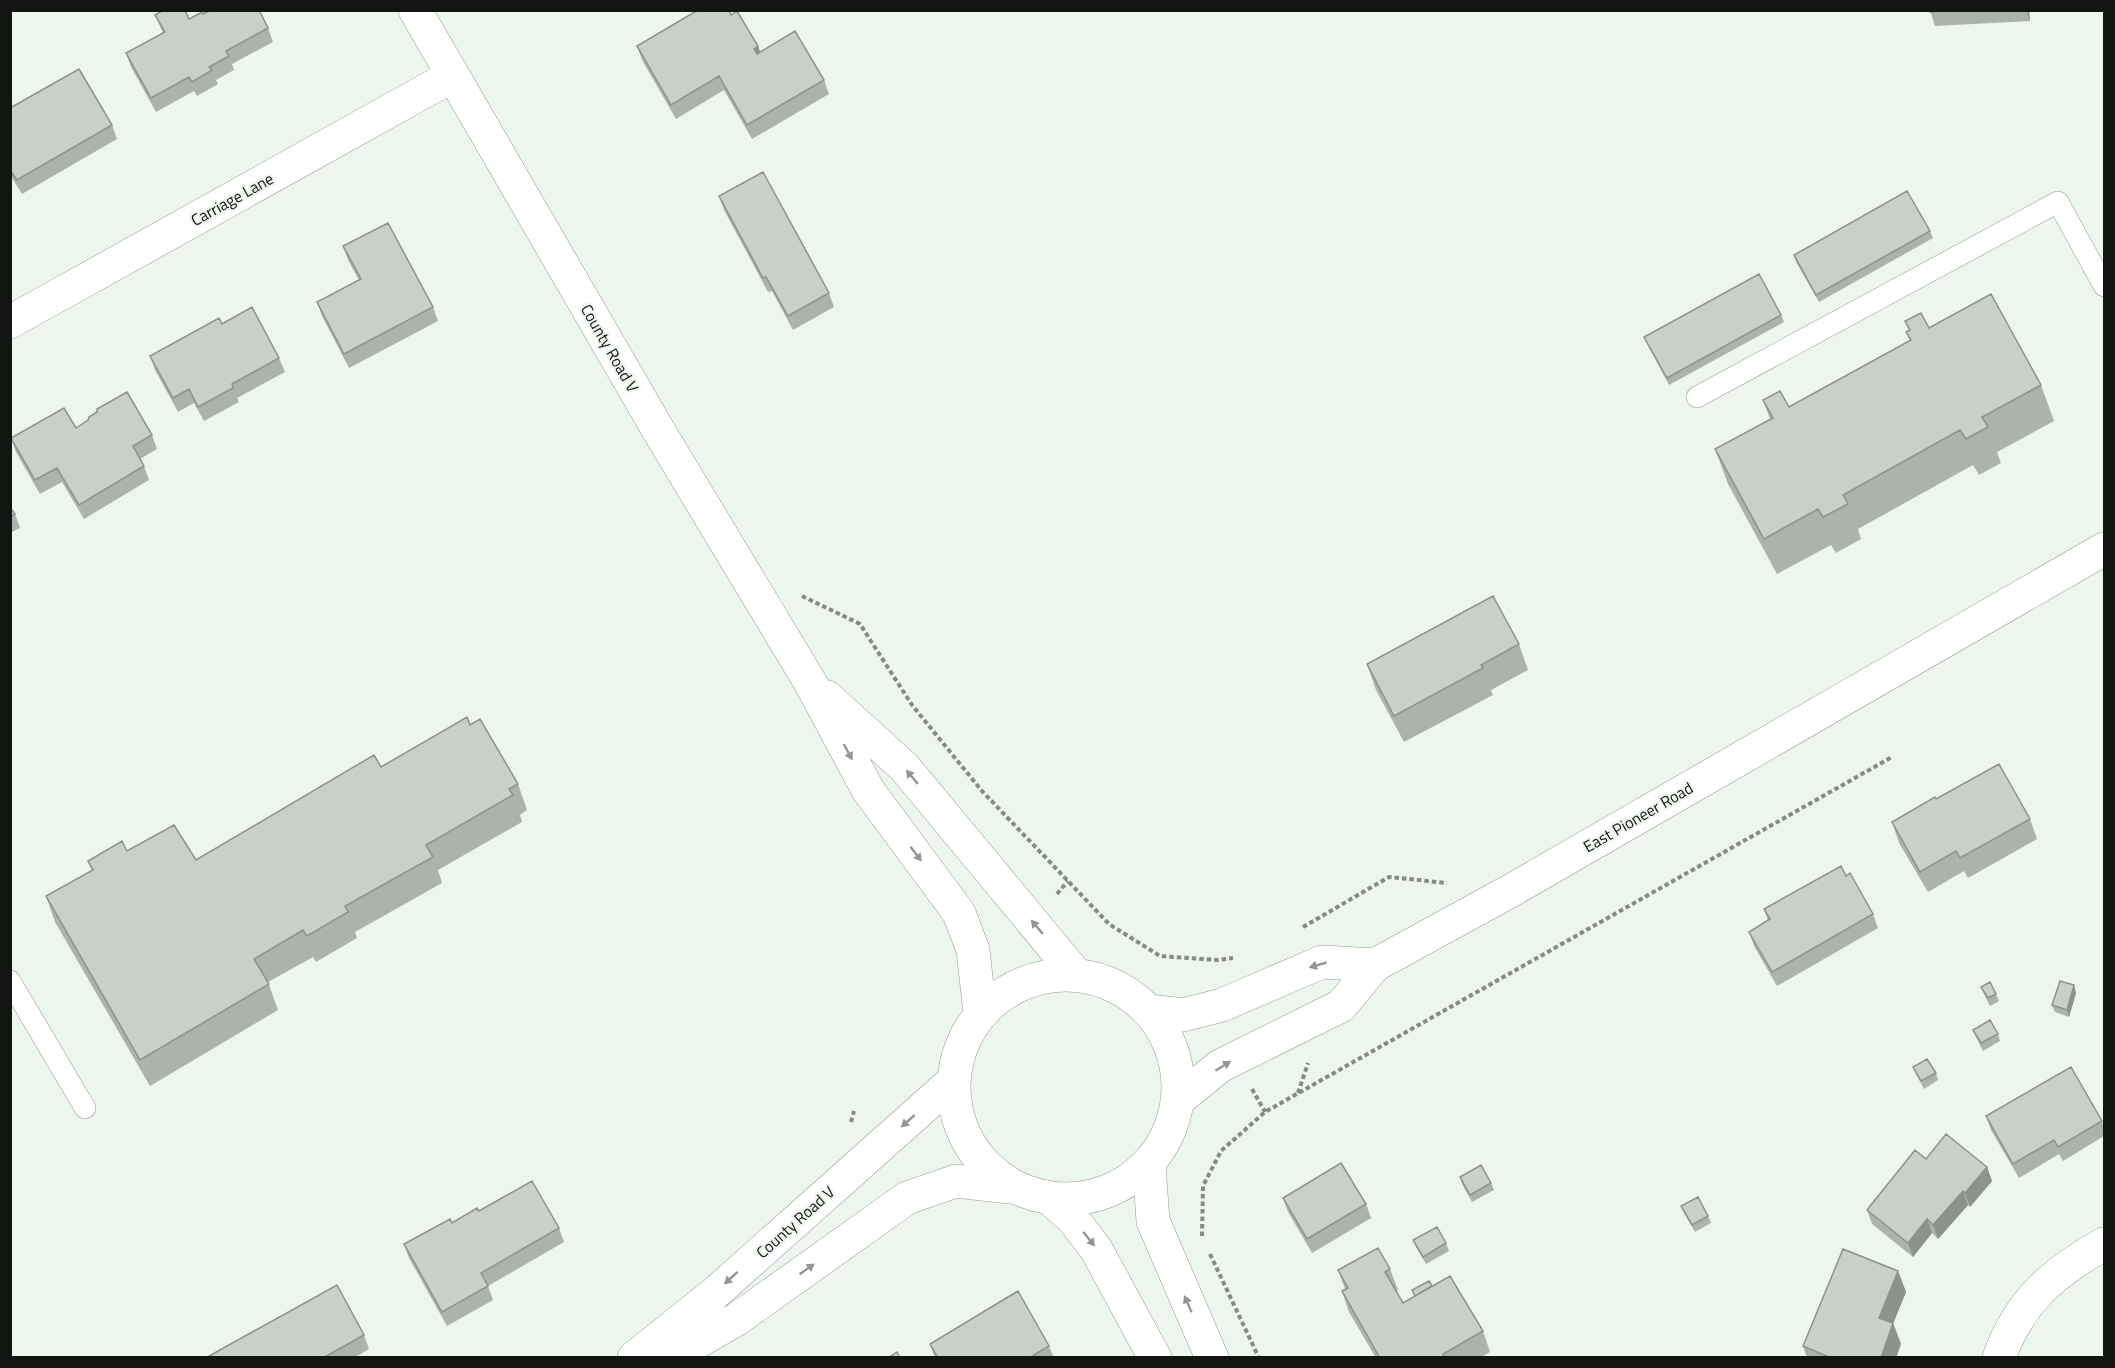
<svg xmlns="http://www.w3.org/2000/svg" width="2115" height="1368" viewBox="0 0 2115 1368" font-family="'Titillium Web',sans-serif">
	<rect width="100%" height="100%" fill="#edf6ed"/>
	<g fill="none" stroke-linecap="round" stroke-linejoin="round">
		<g stroke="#949b93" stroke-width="22">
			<path id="service" d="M1697 397 2058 202 2104 286
				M10 981 85 1108"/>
		</g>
		<g stroke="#949b93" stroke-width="34">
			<path id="minor" d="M10 322 452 76
				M1999 1358C2019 1301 2054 1272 2104 1244"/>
		</g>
		<g stroke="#949b93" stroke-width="34">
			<path id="secondary" d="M415 10 660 433 810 682 868 790 959 913 973 950 980 1013
				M827 697 905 768 1074 972
				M954 1087a112 112 0 1 1 224 0a112 112 0 1 1-224 0Z
				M1149 1011 1183 1015 1222 1005 1322 962 1375 965 1512 890 2104 549
				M1177 1101 1220 1066 1341 1006 1375 965
				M1149 1165 1153 1221 1212 1358
				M1048 1197 1073 1219 1096 1249 1155 1358
				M634 1358 714 1294 952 1082
				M670 1358 737 1319 907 1198 956 1181 1010 1187"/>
		</g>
		<path stroke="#848a84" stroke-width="4" stroke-dasharray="4.5 3" stroke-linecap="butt" d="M802 596 860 624 912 705 982 791 1109 924 1160 956 1218 960 1233 958
			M1057 894 1068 881
			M1303 927 1389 877 1447 883
			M1252 1089 1265 1112
			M1298 1093 1308 1063
			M851 1122 854 1111
			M1202 1236 1203 1186 1221 1151 1265 1112 1892 757
			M1210 1254 1259 1358"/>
		<use href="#service" stroke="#fff" stroke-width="21"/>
		<use href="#minor" stroke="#fff" stroke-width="33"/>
		<use href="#secondary" stroke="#fff" stroke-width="33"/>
	</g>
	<path fill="#acb3ac" d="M1930 10H2029L2030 21 1935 26Z
		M203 14 268 28 273 42 232 64 234 70 216 80 218 84 197 96 194 91 156 112 131 67 126 53 163 33 155 15 189 19Z
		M731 15 758 46 760 52 824 80 829 94 752 139 724 90 676 119 642 60 637 46Z
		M10 108 112 125 117 139 22 194 10 175Z
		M719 196 829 293 834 307 793 330 772 291 768 292 724 210Z
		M1930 231 1933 238 1819 302 1796 262 1794 255Z
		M343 246 433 307 438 321 349 368 322 316 317 302 359 280 348 260Z
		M1781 315 1784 322 1669 385 1647 344 1644 337Z
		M1905 321 1929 328 2041 385 2054 421 1997 452 2001 463 1979 475 1973 465 1858 529 1861 539 1836 553 1831 545 1777 574 1728 484 1715 449 1770 419 1763 400 1789 407 1910 341 1906 332 1909 331Z
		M222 324 279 358 285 372 237 398 239 402 204 421 194 403 178 412 155 370 150 356Z
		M76 428 152 435 157 449 140 459 144 466 149 480 84 519 62 482 40 494 16 452 11 438Z
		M10 507 15 514 20 528 10 533Z
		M1519 644 1528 670 1491 690 1493 695 1404 742 1376 690 1367 664Z
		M470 725 518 784 527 810 520 815 522 822 438 870 442 883 355 932 357 938 316 962 313 957 268 982 278 1010 150 1086 55 922 46 896 92 871 88 861 127 851 196 860 381 767Z
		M1936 799 2030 819 2037 839 1968 878 1964 871 1928 892 1899 843 1892 822Z
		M1846 876 1873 914 1878 928 1777 986 1754 946 1749 932 1768 921 1764 909Z
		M2074 985 2076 993 2069 1017 2055 1012 2052 1005Z
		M1981 987 1996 994 1999 1001 1990 1006 1984 994Z
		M1973 1030 1998 1034 2000 1041 1983 1051 1976 1037Z
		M1913 1067 1936 1073 1938 1080 1924 1089 1916 1074Z
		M1986 1116 2102 1121 2104 1128V1136L2063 1161 2059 1154 2019 1178 1991 1130Z
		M1926 1159 1987 1167 1992 1181 1970 1207 1968 1205 1938 1239 1932 1233 1913 1257 1872 1224 1867 1210Z
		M1460 1177 1491 1183 1494 1190 1472 1202 1462 1184Z
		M1283 1198 1366 1204 1371 1218 1312 1253 1288 1212Z
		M1681 1206 1708 1216 1711 1223 1695 1232 1684 1213Z
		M479 1211 559 1228 564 1242 488 1286 493 1300 447 1326 409 1258 404 1244Z
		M1413 1240 1446 1243 1449 1251 1426 1264 1416 1247Z
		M1390 1269 1398 1290 1396 1291 1403 1303 1414 1296 1412 1290 1432 1286 1483 1331 1490 1352 1480 1358H1376L1349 1312 1342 1291 1345 1289 1338 1270Z
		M1898 1271 1906 1292 1893 1323 1901 1344 1896 1358H1807L1803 1346Z
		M364 1335 369 1349 354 1358H210Z
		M930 1344 1049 1346 1054 1358H935Z"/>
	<path fill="#8c928c" d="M2026 10H2029L2030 21Z
		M758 46 763 60 759 63 754 49Z
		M2074 985 2076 993 2069 1017 2067 1010Z
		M1987 1167 1992 1181 1970 1207 1965 1193Z
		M1963 1191 1968 1205 1938 1239 1933 1225Z
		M1927 1219 1932 1233 1913 1257 1908 1243Z
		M1898 1271 1906 1292 1887 1339 1879 1318Z
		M1893 1323 1901 1344 1896 1358H1881Z"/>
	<path fill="#c8d0c8" stroke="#8c928c" stroke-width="1.5" d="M164 10H185L189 19 202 12 203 14 211 10H259L268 28 226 51 229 56 209 67 212 70 192 82 189 77 151 98 126 53 165 32 155 15Z
		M698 10H729L731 15 737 11 758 46 754 49 757 54 795 31 824 80 747 125 719 76 671 105 637 46Z
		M1930 10H1962L1930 12Z
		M79 69 112 125 17 180 10 170V108Z
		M763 172 829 293 788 316 766 277 763 278 719 196Z
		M1907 191 1930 231 1816 295 1794 255Z
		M388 223 433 307 344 354 317 302 361 279 343 246Z
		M1759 274 1781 315 1667 378 1644 337Z
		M1991 294 2041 385 1982 417 1988 427 1966 439 1960 430 1843 495 1848 504 1823 517 1818 509 1764 539 1715 449 1773 418 1763 400 1780 391 1789 407 1911 340 1906 332 1910 330 1905 321 1921 313 1929 328Z
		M252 307 279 358 232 384 233 388 198 407 189 389 173 398 150 356 219 318 222 324Z
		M127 392 152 435 133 446 144 466 79 505 57 468 35 480 11 438 64 408 76 428 88 420 89 417 97 412V409Z
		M10 507 15 514 10 517Z
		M1493 596 1519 644 1481 665 1483 668 1394 716 1367 664Z
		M467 717 470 725 480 719 518 784 509 789 513 795 426 845 433 857 345 906 348 912 307 936 303 930 254 959 269 984 140 1060 46 896 93 870 88 861 122 841 127 851 174 825 196 860 374 755 381 767Z
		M1999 764 2030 819 1960 858 1956 851 1920 872 1892 822 1935 797 1936 799Z
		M1841 866 1846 876 1850 873 1873 914 1772 972 1749 932 1770 919 1764 909Z
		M2060 981 2074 985 2067 1010 2052 1005Z
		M1990 982 1996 994 1988 998 1981 987Z
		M1990 1020 1998 1034 1981 1043 1973 1030Z
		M1927 1059 1936 1073 1921 1081 1913 1067Z
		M2071 1067 2102 1121 2058 1147 2054 1140 2013 1164 1986 1116Z
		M1946 1134 1987 1167 1965 1193 1963 1191 1933 1225 1927 1219 1908 1243 1867 1210 1915 1150 1926 1159Z
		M1341 1163 1366 1204 1307 1239 1283 1198Z
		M1481 1165 1491 1183 1470 1195 1460 1177Z
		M532 1181 559 1228 481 1273 488 1286 442 1312 404 1244 450 1219 452 1223 477 1208 479 1211Z
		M1698 1197 1708 1216 1692 1225 1681 1206Z
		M1437 1227 1446 1243 1423 1257 1413 1240Z
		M1378 1248 1390 1269 1385 1272 1403 1303 1450 1276 1483 1331 1443 1354 1445 1358H1385V1357L1380 1358 1342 1291 1348 1288 1338 1270Z
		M1843 1249 1898 1271 1879 1318 1893 1323 1881 1358H1831L1803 1346Z
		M1429 1281 1432 1286 1415 1296 1412 1290Z
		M337 1285 364 1335 323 1358H210L209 1356Z
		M1018 1291 1049 1346 1029 1358H938L930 1344Z
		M897 1352 900 1358H888Z"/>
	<defs><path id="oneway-solid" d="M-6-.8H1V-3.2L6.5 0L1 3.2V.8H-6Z" transform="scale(1.5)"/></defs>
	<g fill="#949694">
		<use href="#oneway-solid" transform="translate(848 752) rotate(62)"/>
		<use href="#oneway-solid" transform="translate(912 777) rotate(-130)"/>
		<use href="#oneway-solid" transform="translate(916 854) rotate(53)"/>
		<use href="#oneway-solid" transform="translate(1037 927) rotate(-130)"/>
		<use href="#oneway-solid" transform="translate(1318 965) rotate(164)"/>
		<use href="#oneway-solid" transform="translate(1223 1066) rotate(-32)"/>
		<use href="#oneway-solid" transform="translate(908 1121) rotate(138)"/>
		<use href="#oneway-solid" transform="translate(1089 1239) rotate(51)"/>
		<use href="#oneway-solid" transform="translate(807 1269) rotate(-35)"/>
		<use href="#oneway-solid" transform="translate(731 1278) rotate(138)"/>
		<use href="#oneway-solid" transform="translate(1188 1304) rotate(-113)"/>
	</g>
	<g text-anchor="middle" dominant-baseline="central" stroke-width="4.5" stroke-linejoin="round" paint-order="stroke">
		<g font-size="16" fill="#121512" stroke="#edf6ed">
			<text transform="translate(232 199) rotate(-29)">Carriage Lane</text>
			<text transform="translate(610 348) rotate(60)">County Road V</text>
			<text transform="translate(1638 817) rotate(-30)">East Pioneer Road</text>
			<text transform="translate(795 1222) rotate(-42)">County Road V</text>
		</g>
	</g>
	<rect width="2115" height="1368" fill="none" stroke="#121512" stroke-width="24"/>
</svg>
